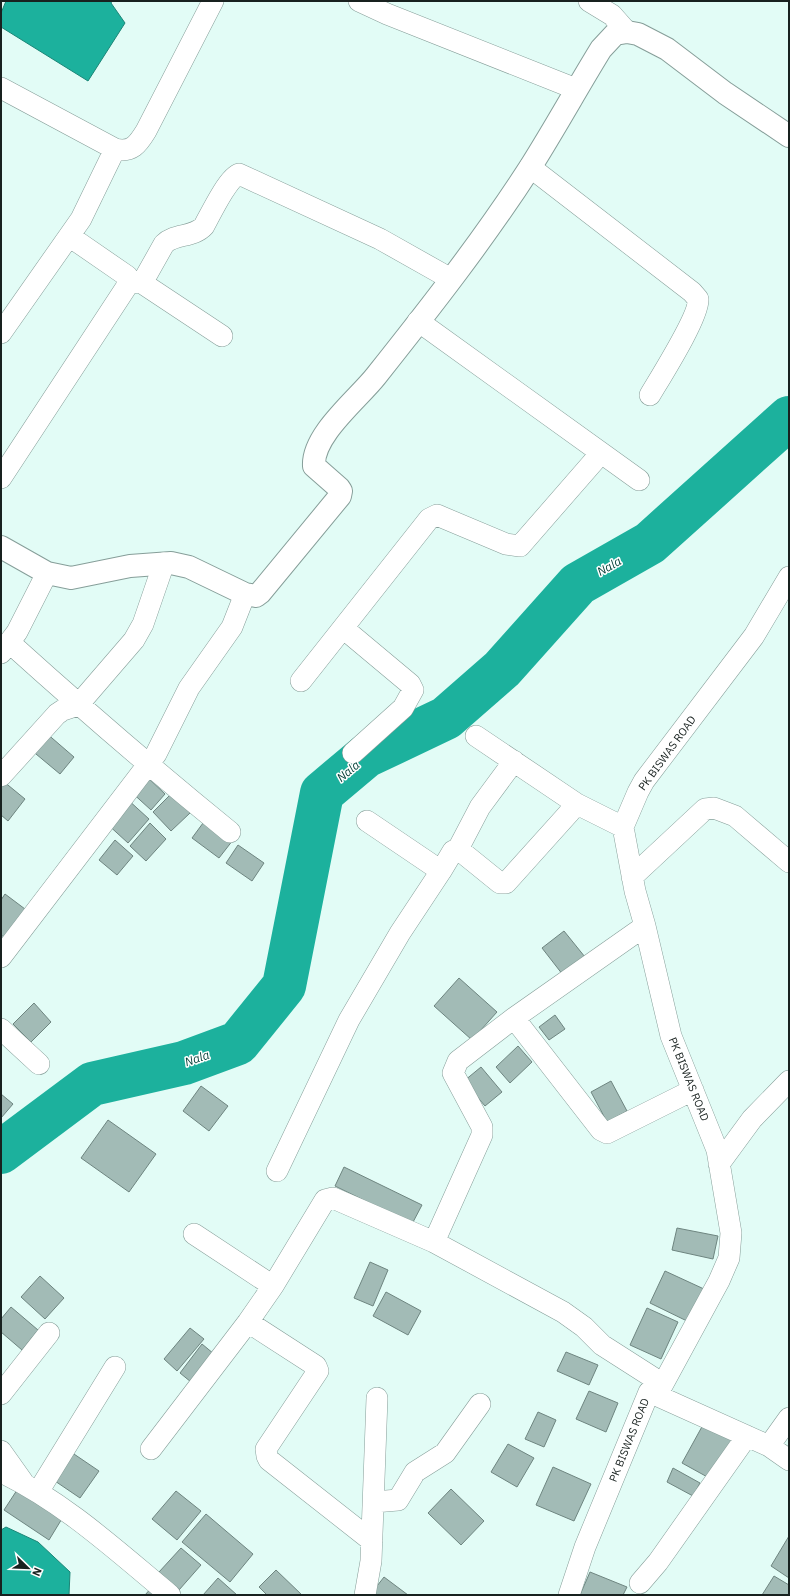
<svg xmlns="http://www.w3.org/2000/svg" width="790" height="1596" viewBox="0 0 790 1596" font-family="'IBM Plex Sans',sans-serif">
	<rect width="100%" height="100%" fill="#e2fcf6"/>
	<path fill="#1cb19d" stroke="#1b8677" d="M6 1H112L111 3 125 23 88 81 1 27V13Z
		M6 1527 38 1542 70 1572 69 1595H1V1530Z"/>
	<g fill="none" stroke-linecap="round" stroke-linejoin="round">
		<path stroke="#1cb19d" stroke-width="44" d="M1 1152 92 1084 184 1063 238 1043 284 986 322 793 366 756 446 718 502 669 578 584 650 543 789 418"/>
	</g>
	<path fill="#a2bbb6" stroke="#6e8580" d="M45 732 74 757 60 774 30 749Z
		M144 774 165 794 151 810 129 790Z
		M3 781 25 799 8 821 1 815V783Z
		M172 793 190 813 171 831 153 812Z
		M126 798 149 819 128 843 105 822Z
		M206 819 233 840 219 858 192 838Z
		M150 823 166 839 146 861 130 846Z
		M115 840 133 856 117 875 99 860Z
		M238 845 264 863 252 881 226 863Z
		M5 894 25 909 4 937 1 935V900Z
		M564 931 585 957 563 975 542 948Z
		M459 978 497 1012 472 1040 434 1006Z
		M34 1003 51 1022 31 1042 13 1024Z
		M555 1015 565 1029 549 1040 539 1027Z
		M518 1046 532 1062 510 1083 496 1067Z
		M481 1067 502 1092 485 1106 464 1081Z
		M611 1081 627 1111 607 1122 591 1092Z
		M201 1086 228 1106 209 1131 183 1111Z
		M1 1094 13 1104 1 1118Z
		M108 1120 156 1154 129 1192 81 1158Z
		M344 1167 422 1205 412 1224 335 1186Z
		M677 1228 718 1236 713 1259 672 1250Z
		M370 1262 388 1270 373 1306 354 1298Z
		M665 1271 704 1289 689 1322 650 1303Z
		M40 1276 64 1298 45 1319 21 1297Z
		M386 1292 421 1311 408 1335 373 1316Z
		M11 1307 38 1330 22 1350 1 1332V1319Z
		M647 1308 678 1322 661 1359 630 1345Z
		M190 1328 204 1339 177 1371 164 1359Z
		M202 1344 214 1354 191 1382 180 1373Z
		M566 1352 598 1365 589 1385 557 1371Z
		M589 1391 618 1403 606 1432 576 1419Z
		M538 1412 556 1420 544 1447 525 1439Z
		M704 1423 734 1440 711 1479 682 1463Z
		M508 1444 534 1458 517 1487 491 1472Z
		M71 1452 99 1471 80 1498 52 1479Z
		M553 1467 591 1484 574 1521 536 1505Z
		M673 1468 700 1483 693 1496 667 1482Z
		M19 1487 63 1517 49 1540 4 1510Z
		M451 1489 484 1521 461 1545 428 1513Z
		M176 1491 201 1511 177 1540 152 1519Z
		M206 1514 253 1554 230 1582 182 1542Z
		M789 1536V1578L771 1566Z
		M181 1548 201 1565 179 1590 159 1572Z
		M276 1570 302 1595H267L259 1587Z
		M590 1572 627 1587 623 1595H580Z
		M774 1576 789 1585V1595H762Z
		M384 1577 408 1595H370Z
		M218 1578 237 1595H203Z
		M153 1586 163 1595H145Z"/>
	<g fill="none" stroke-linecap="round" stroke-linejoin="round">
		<g stroke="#869e99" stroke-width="22">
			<path id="street" d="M359 1 387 14 576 89
				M589 1 612 15 627 32
				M1 88 115 149C132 153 138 144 146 131L213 1
				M530 167 692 292 698 299C700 315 660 378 650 395
				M129 281 142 283 222 336
				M142 283 164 244C175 233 193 238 204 226 210 215 229 176 239 174L380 239 451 279
				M418 321 639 480
				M1 333 81 219 115 149
				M1 478 127 286V276L69 236
				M343 628 410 684 413 690 403 708 353 753
				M10 643C82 708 155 771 230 832
				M1 653 17 632 47 573
				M301 681 429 519 437 515 506 544 520 546 601 453
				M476 736 577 804 623 827
				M1 776 57 714 63 710 78 705 134 640 143 624 164 563
				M367 821 441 871 453 851 458 849 500 883H506L577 804
				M458 849 480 807 514 761
				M632 877 705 809 714 808 735 816 789 862
				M1 957 156 754 189 688 232 627 245 594
				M514 1018 601 1130 607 1133 693 1090
				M1 1029 39 1064
				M719 1164 752 1119 789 1081
				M277 1171 349 1020 400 933 441 871
				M194 1234 273 1286
				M434 1242 482 1135V1127L453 1073 458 1061 514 1018 645 926
				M248 1322 316 1366 318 1371 266 1449 267 1456 269 1460 372 1541
				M649 1392 769 1446 789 1460
				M1 1394 49 1333
				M769 1446 789 1418
				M151 1449 248 1322 273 1286 325 1200 333 1198 434 1242 563 1312 584 1327 602 1345 663 1384
				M1 1451 23 1482
				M1 1472C64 1502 117 1551 170 1595
				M38 1492 115 1367
				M374 1502 398 1500 415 1472 445 1453 480 1404
				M640 1583 658 1562 747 1436
				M365 1595 371 1561 377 1398
				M569 1595 585 1547 649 1392 663 1384 719 1281 729 1258 731 1233 717 1150 671 1036 645 926 635 891 623 827 638 792 644 781 754 636 789 577"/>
		</g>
		<g stroke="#869e99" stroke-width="24">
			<path id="secondary" d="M1 547 47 573 71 578 130 566 171 563 189 567 245 594 256 596 260 593 340 496 341 491 339 488 314 466C312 435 358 399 376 376 430 308 484 239 531 166 555 128 577 88 601 49L615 34 627 32 638 34 667 49 725 93 789 136"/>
		</g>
		<use href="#street" stroke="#fff" stroke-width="21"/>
		<use href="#secondary" stroke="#fff" stroke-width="22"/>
	</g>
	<g text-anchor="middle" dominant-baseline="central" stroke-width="3" stroke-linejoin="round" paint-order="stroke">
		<g font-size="11" fill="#18211f" stroke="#fff">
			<text transform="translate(667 753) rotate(-54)">PK BISWAS ROAD</text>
			<text transform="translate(689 1079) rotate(68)">PK BISWAS ROAD</text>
			<text transform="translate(629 1440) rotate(-68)">PK BISWAS ROAD</text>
		</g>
		<g font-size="12" font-style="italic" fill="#003d35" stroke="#fff">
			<text transform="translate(609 566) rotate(-30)">Nala</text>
			<text transform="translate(348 771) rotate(-40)">Nala</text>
			<text transform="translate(197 1058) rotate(-19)">Nala</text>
		</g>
	</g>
	<rect width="790" height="1596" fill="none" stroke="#18211f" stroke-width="4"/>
	<g transform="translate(28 1568) rotate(113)" stroke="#ffffff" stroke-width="3" paint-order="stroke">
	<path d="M0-3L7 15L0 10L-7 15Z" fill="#18211f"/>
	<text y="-6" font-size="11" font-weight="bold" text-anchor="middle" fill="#18211f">N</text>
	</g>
</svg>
